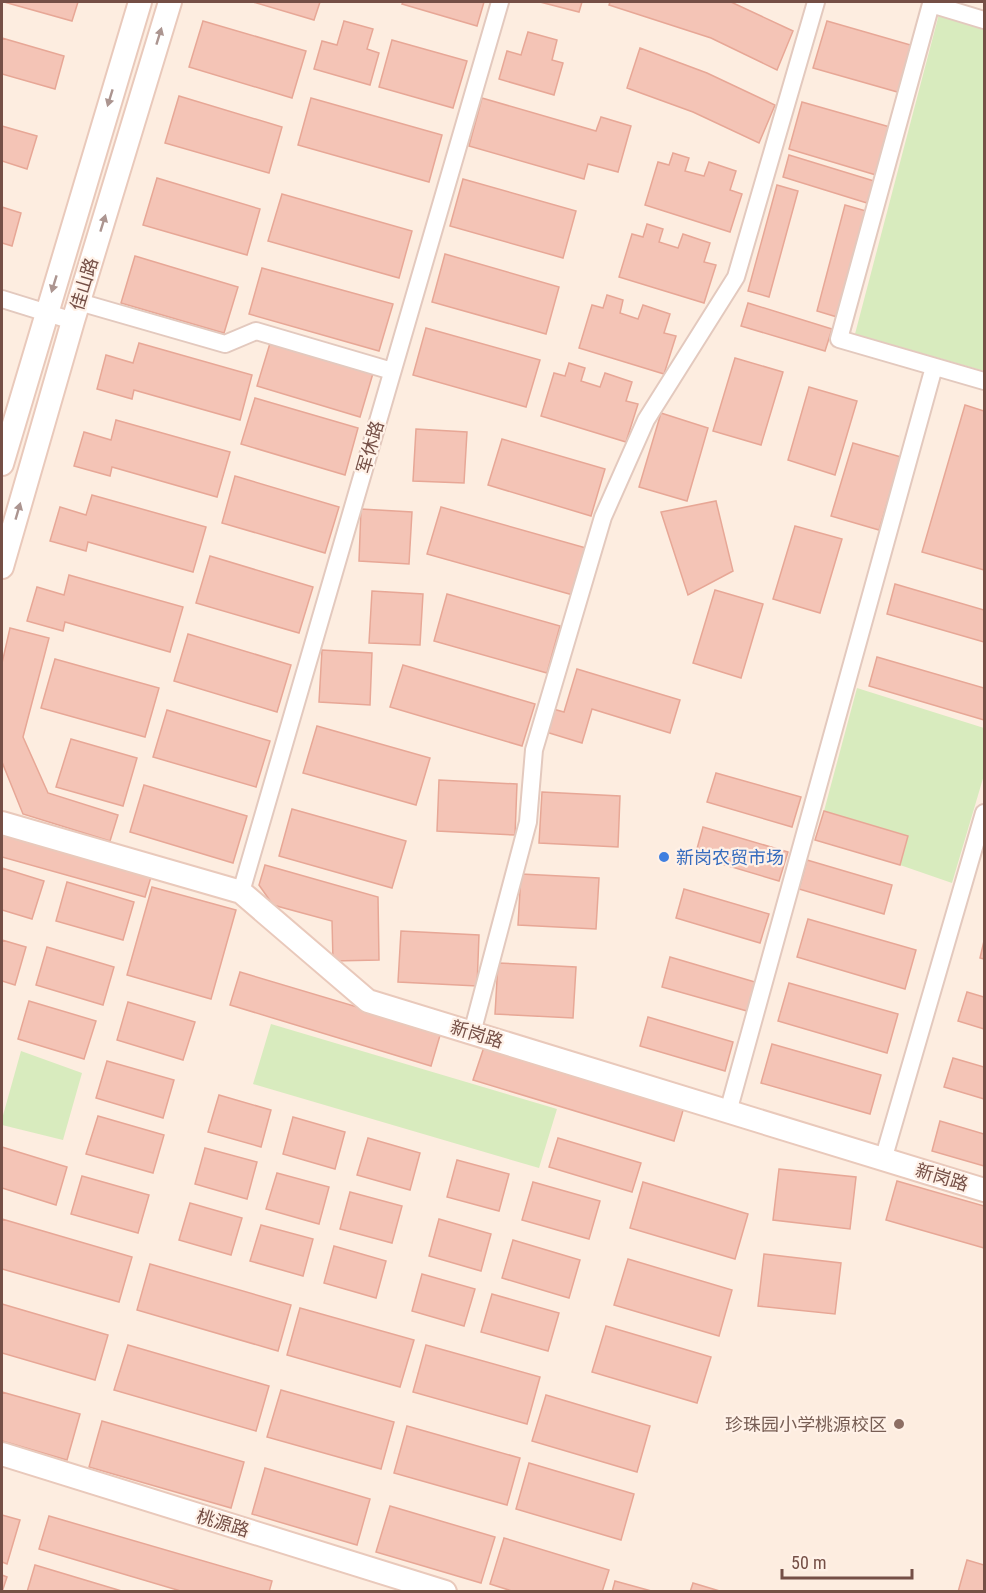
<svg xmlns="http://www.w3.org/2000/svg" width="986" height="1593" viewBox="0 0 986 1593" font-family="'Roboto Condensed','Noto Sans SC',sans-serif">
	<rect width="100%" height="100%" fill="#fdede0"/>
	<path fill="#d8ebbe" d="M939 14 984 27V371L855 334Z
		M857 688 984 728V775L952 883 900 865 908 836 824 811Z
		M271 1024 557 1109 539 1168 253 1084Z
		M21 1051 82 1073 63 1140 2 1125V1119Z"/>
	<path fill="#f4c4b6" stroke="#e7a796" stroke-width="1.5" d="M4 2H78L72 21Z
		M253 2H320L314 20Z
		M403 2H484L477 26 402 4Z
		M540 2H582L579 12Z
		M610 2H731L793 31 777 70 711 38 609 5Z
		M203 21 306 51 292 98 189 67Z
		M344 21 373 29 367 49 379 53 370 85 314 69 322 41 337 45Z
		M827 21 914 46 901 93 813 68Z
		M528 32 557 40 552 60 563 63 554 95 499 79 507 51 521 55Z
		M2 38 64 56 55 89 2 74Z
		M392 40 467 61 453 108 379 87Z
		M640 48 707 73 775 105 759 143 693 112 627 88Z
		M179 96 282 127 269 173 165 143Z
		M311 98 442 135 429 182 298 145Z
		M482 98 596 131 601 117 631 126 618 172 588 164 584 179 469 146Z
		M802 102 890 127 876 175 789 149Z
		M2 126 37 136 27 169 2 161Z
		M673 153 689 158 685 171 704 176 709 162 736 171 730 190 742 194 730 232 645 205 658 162 669 165Z
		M789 155 874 181 867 203 783 177Z
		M157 178 260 209 247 255 143 225Z
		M463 179 576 211 563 258 450 226Z
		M777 185 798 191 769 297 748 291Z
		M282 194 412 231 399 278 268 241Z
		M845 205 866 211 837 317 817 311Z
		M2 207 21 213 12 246 2 243Z
		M647 224 663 229 659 242 678 248 683 234 710 243 704 262 716 265 704 303 619 277 632 234 643 237Z
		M445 254 559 287 546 334 432 302Z
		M135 256 238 287 224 333 121 303Z
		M262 268 393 304 379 351 249 314Z
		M607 295 623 300 620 313 638 319 643 305 670 314 664 333 676 336 664 374 579 348 592 305 603 308Z
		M748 303 832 329 825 351 741 326Z
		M426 328 540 360 526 407 413 375Z
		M271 340 374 370 360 417 257 386Z
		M139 343 252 375 240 420 134 390 132 399 97 389 106 355 133 363Z
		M735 358 783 372 761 445 713 431Z
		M569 363 585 368 581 381 600 387 605 373 632 382 626 401 638 404 626 442 541 416 554 373 565 376Z
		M809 387 857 401 835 475 788 460Z
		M255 398 358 428 345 475 241 444Z
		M965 405 984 411V570L922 552Z
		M661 413 708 428 687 501 639 487Z
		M116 420 230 452 217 497 112 467 110 476 74 466 84 432 111 440Z
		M416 429 467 432 464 483 413 481Z
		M502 439 605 469 591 516 488 485Z
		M853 443 901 457 879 530 831 516Z
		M235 476 339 507 325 553 222 523Z
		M92 495 206 527 193 572 88 542 86 551 50 541 60 507 86 515Z
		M716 501 733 571 688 595 661 512Z
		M441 507 586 548 573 595 427 554Z
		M361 509 412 512 409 564 359 561Z
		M795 526 842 539 820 613 773 599Z
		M210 556 313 587 299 633 196 603Z
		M69 575 183 607 170 652 65 622 63 631 27 621 37 587 64 595Z
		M895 584 984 610V642L887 614Z
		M715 590 763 604 741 678 693 663Z
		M372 591 423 594 420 645 369 643Z
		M447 594 560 626 547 673 434 641Z
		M10 628 49 638 23 737 48 793 118 815 110 841 23 814 2 762V663Z
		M188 634 291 665 277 712 174 681Z
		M322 650 372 653 370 705 319 702Z
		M877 657 984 688V720L869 686Z
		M55 659 159 688 145 737 41 708Z
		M403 665 535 704 522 746 390 707Z
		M577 669 680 700 670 733 592 709 582 743 546 732 553 709 564 712Z
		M167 710 270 741 256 787 153 757Z
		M317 726 430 758 416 805 303 773Z
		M71 739 137 758 123 806 56 787Z
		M716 773 801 797 792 827 707 802Z
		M439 780 517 784 515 835 437 831Z
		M144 785 247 816 233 863 130 832Z
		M542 792 620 796 618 847 539 843Z
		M292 809 406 841 392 888 279 856Z
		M824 811 908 836 900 865 815 840Z
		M703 827 788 852 779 881 695 856Z
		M2 834 151 877 145 897 2 857Z
		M807 860 892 885 884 914 799 889Z
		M265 865 378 897 379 960 333 961 332 921 273 905 259 885Z
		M2 868 44 881 32 919 2 910Z
		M521 874 599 878 596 929 518 925Z
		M67 882 134 902 123 940 56 921Z
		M152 887 236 910 211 999 127 975Z
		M684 889 769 914 760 943 676 918Z
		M808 919 916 950 905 989 797 957Z
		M401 931 479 935 477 986 398 982Z
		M2 940 26 947 15 985 2 981Z
		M984 941V959L980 958Z
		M47 947 114 967 103 1005 36 985Z
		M670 957 755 982 747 1011 662 987Z
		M498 963 576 967 573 1018 495 1014Z
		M240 972 441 1032 431 1066 230 1005Z
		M789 983 898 1014 887 1053 778 1021Z
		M967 992 984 997V1029L958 1021Z
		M29 1001 96 1021 84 1059 18 1039Z
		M128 1002 195 1022 183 1060 117 1040Z
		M648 1017 733 1042 725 1071 640 1046Z
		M772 1044 881 1075 870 1114 761 1083Z
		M484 1047 684 1107 674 1141 473 1080Z
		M953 1058 984 1067V1099L944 1087Z
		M107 1061 174 1080 163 1118 96 1098Z
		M219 1095 271 1110 261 1147 208 1132Z
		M98 1116 164 1135 153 1173 86 1154Z
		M293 1117 345 1132 335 1169 283 1154Z
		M940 1121 984 1134V1166L932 1151Z
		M368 1138 420 1153 410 1190 357 1175Z
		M558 1138 641 1163 632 1192 549 1167Z
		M2 1147 67 1167 56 1205 2 1188Z
		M205 1148 257 1162 247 1199 195 1184Z
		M457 1160 509 1174 499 1211 447 1197Z
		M779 1169 856 1177 850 1229 773 1220Z
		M277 1173 329 1187 319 1224 266 1209Z
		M82 1176 149 1195 138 1233 71 1214Z
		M897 1181 984 1206V1248L886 1220Z
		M533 1182 600 1201 589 1239 522 1220Z
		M643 1182 748 1214 735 1259 630 1228Z
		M350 1192 402 1206 392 1243 340 1229Z
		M190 1203 242 1218 231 1255 179 1240Z
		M2 1219 132 1257 119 1302 2 1269Z
		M439 1219 491 1234 481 1271 429 1256Z
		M261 1225 313 1239 303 1276 250 1261Z
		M513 1240 580 1260 569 1298 502 1278Z
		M334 1246 386 1261 376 1298 324 1283Z
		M764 1254 841 1263 835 1314 758 1306Z
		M628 1259 732 1290 719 1336 614 1305Z
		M150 1264 291 1305 278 1351 137 1310Z
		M422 1274 475 1289 464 1326 412 1311Z
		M492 1294 559 1313 548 1351 481 1332Z
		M2 1304 108 1335 95 1380 2 1353Z
		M300 1308 414 1340 400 1387 287 1355Z
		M606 1326 711 1357 697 1403 592 1372Z
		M128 1345 269 1386 256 1431 114 1390Z
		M426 1345 540 1377 527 1424 413 1392Z
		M281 1390 394 1422 381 1469 267 1437Z
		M2 1392 80 1414 67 1460 2 1441Z
		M546 1395 650 1426 637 1472 532 1441Z
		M102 1421 244 1462 231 1508 89 1467Z
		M407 1426 520 1458 507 1505 394 1473Z
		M529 1463 634 1494 621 1540 516 1509Z
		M265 1468 370 1499 357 1545 252 1514Z
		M390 1506 495 1537 481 1583 376 1552Z
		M2 1515 20 1520 7 1564 2 1562Z
		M49 1516 272 1581 269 1592H184L39 1549Z
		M504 1538 609 1570 602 1592H515L490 1584Z
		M967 1560 984 1565V1592H958Z
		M35 1565 125 1592H27Z
		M2 1575 7 1577 2 1592Z
		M615 1581 655 1592H612Z
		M693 1583 723 1592H690Z"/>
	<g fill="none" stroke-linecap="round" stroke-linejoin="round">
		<g stroke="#e3c9be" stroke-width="20">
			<path id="street" d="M984 20 931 4 839 339 984 381
				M2 299 73 321
				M79 302 225 344 256 331 392 371
				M241 892 500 2
				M472 1033 528 822 534 750 603 517 646 420 736 277 816 2
				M728 1112 934 367
				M883 1160 984 813"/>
		</g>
		<g stroke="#e9c9bb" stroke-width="26">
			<path id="secondary" d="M2 464 140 2
				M2 567 73 321 170 2
				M2 823 241 892 368 1001 984 1190
				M2 1454 445 1592"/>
		</g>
		<use href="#street" stroke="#fff" stroke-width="16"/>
		<use href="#secondary" stroke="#fff" stroke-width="22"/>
	</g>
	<defs><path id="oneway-solid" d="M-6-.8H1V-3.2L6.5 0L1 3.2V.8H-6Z" transform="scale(1.5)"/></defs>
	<g fill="#ac9590">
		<use href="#oneway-solid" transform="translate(159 36) rotate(-73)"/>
		<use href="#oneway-solid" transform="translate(110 98) rotate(107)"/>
		<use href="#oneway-solid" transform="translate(103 223) rotate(-73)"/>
		<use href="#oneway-solid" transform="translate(54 284) rotate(107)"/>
		<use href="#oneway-solid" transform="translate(18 511) rotate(-74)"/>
	</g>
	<circle fill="#3f7fe0" stroke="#fff1e7" stroke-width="2" cx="664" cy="857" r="6"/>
	<circle fill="#8d6e63" stroke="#fff1e7" stroke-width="2" cx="899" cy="1424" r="6"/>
	<g text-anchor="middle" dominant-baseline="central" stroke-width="4.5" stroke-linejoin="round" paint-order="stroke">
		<g font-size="18" fill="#754f46" stroke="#fff1e7">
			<text transform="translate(84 284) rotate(-73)">佳山路</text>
			<text transform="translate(370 447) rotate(-74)">军休路</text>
			<text transform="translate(477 1034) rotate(17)">新岗路</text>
			<text transform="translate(942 1177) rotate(17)">新岗路</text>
			<text transform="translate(223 1523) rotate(17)">桃源路</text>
		</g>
		<g font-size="18" fill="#366cbe" stroke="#fff1e7" text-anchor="start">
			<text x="676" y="857">新岗农贸市场</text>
		</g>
		<g font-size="18" fill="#785e54" stroke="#fff1e7" text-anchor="end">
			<text x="887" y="1424">珍珠园小学桃源校区</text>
		</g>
	</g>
	<rect width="986" height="1593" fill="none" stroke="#754f46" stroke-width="6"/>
	<path d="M782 1569v9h130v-9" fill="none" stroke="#754f46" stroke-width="3"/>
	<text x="791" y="1569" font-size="18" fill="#754f46" stroke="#fff1e7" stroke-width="4.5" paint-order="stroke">50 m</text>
</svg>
